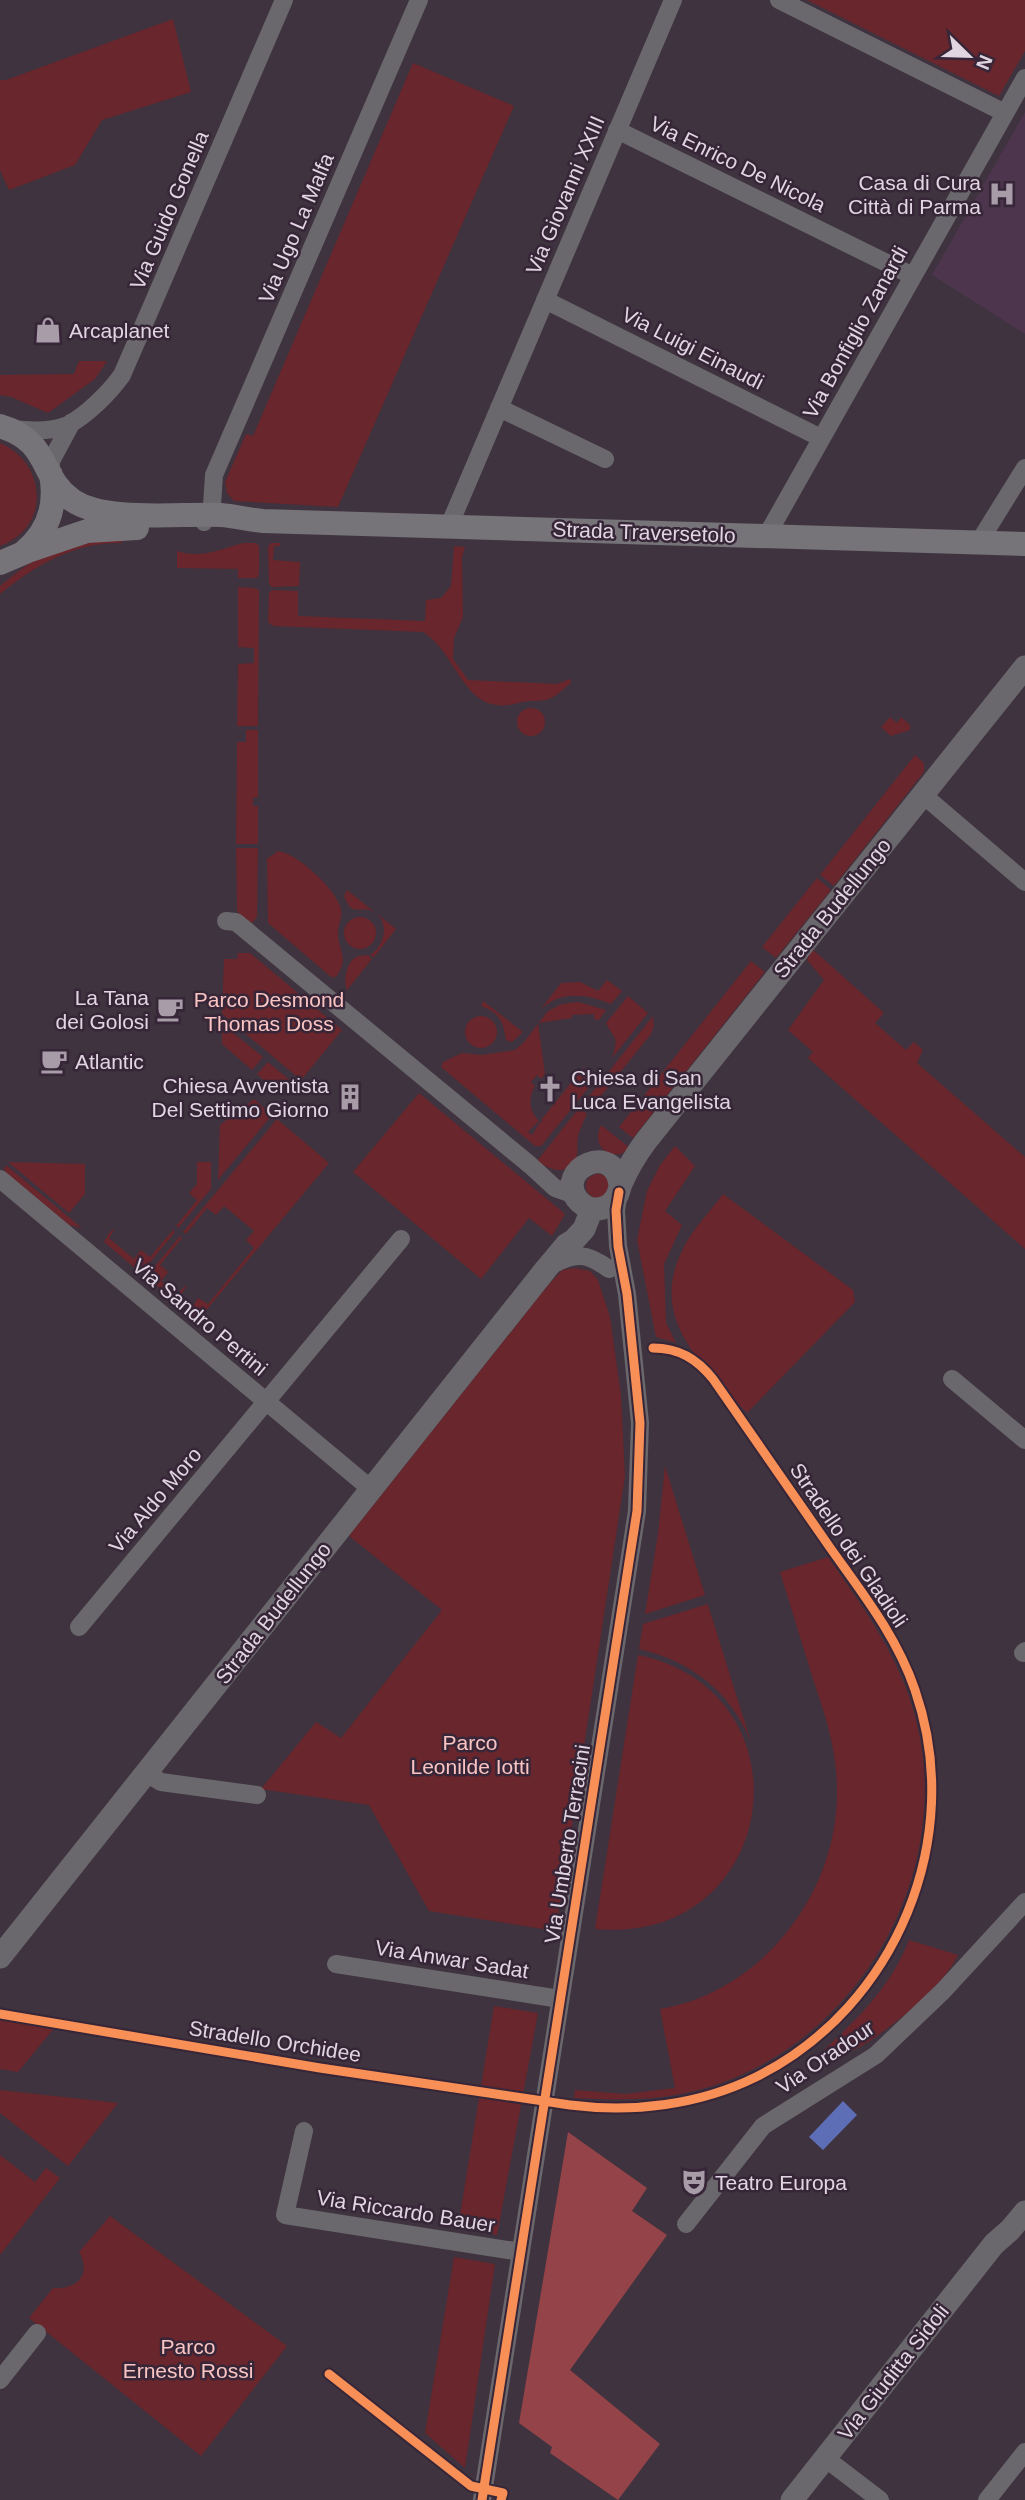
<svg xmlns="http://www.w3.org/2000/svg" width="1025" height="2500" viewBox="0 0 1025 2500" font-family="Arial,sans-serif">
	<rect width="100%" height="100%" fill="#3e333e"/>
	<path fill="#4d364d" d="M1025 112V334L932 275Z"/>
	<path fill="#69262c" d="M807 0H1025V51L999 96Z
		M173 19 191 92 102 120 75 165 9 190 0 170V80H6Z
		M413 63 514 106 338 507 234 501 227 493 225 482 246 434 253 436Z
		M79 361H107L95 379 48 413 11 397 0 395V375L74 374Z
		M0 443C47 463 51 528 0 546Z
		M122 538V543C74 542 36 565 0 594V586C20 569 52 546 77 541 91 538 108 539 122 538Z
		M243 543H256L259 546V574L257 578H238V569L177 568V551C200 559 221 549 243 543Z
		M271 543H280V546H274L273 560 300 562 299 586 272 587 269 584 268 547Z
		M454 546 465 547 462 557 463 617 454 638 453 659 468 680 557 684 570 679 571 683C564 688 557 696 549 699 540 702 530 700 522 702 463 721 461 656 423 632L273 626 268 622 269 593 272 590 298 591V616L425 621 426 600 441 598 451 586Z
		M238 587 255 588 259 590 258 726H237L238 664 254 663V648L238 647Z
		M517 722a14 14 0 1 1 28 0a14 14 0 1 1-28 0Z
		M890 717 897 723 901 717 910 725V730L891 736 881 727Z
		M246 730H258V797L253 798V806H258V844H236L237 742H246Z
		M915 755 924 763V772L834 886 820 875Z
		M236 848H258L257 917 252 923C244 923 240 917 237 910Z
		M278 851C297 853 337 890 341 909 343 918 337 926 338 936 340 954 349 958 336 977H331L268 923 267 859Z
		M817 878 831 890 776 958 762 947Z
		M347 890 396 929 374 957 370 955C386 945 391 918 370 910 365 908 359 911 353 909 348 907 346 900 344 896Z
		M344 933a16 16 0 1 1 32 0a16 16 0 1 1-32 0Z
		M811 948 884 1013 875 1023 906 1050 914 1042 923 1050 917 1063 1025 1157V1249L808 1058 813 1052 788 1030 824 980 807 960Z
		M238 953H250L342 1030 301 1080 222 1014 224 959H237Z
		M368 955 372 959 347 990C343 983 346 962 356 957 359 955 364 956 368 955Z
		M751 961 765 972 633 1138 619 1127Z
		M607 980 622 991 611 1004C587 994 560 990 540 1010L561 983 580 982 598 991Z
		M628 996 648 1013 612 1058C619 1035 615 1041 606 1023Z
		M483 1001 523 1032 512 1042 506 1040C503 1021 500 1013 481 1006Z
		M578 1002 606 1010 599 1020 594 1019V1014L572 1015V1018L538 1023 545 1074 541 1079 537 1075 531 1082 535 1086C528 1099 529 1110 539 1121L528 1132 532 1135 540 1122 543 1123 541 1120 583 1068 589 1073 590 1086 541 1146H535L441 1067 443 1062 462 1053 482 1055 515 1050 524 1042 548 1011 562 1004Z
		M653 1016 654 1026 651 1034 593 1106 586 1100Z
		M465 1032a16 16 0 1 1 32 0a16 16 0 1 1-32 0Z
		M222 1024 263 1057 252 1070 222 1044Z
		M268 1062 292 1082 265 1081 257 1074Z
		M419 1093 565 1214 552 1236 529 1218 481 1279 353 1172Z
		M254 1099 272 1115 218 1180 220 1125Z
		M579 1108 587 1114C584 1121 580 1128 578 1136 577 1143 578 1152 576 1159 568 1177 550 1170 537 1161Z
		M277 1119 329 1163 198 1320 189 1313 198 1298 208 1304 254 1248 246 1240 254 1231 224 1206 216 1215 207 1208 186 1234 183 1232Z
		M601 1125 630 1148 621 1154C602 1156 593 1142 601 1125Z
		M675 1146 695 1166 665 1211 682 1225 664 1264 666 1323 676 1343 656 1337 637 1240 647 1191 660 1165Z
		M8 1162 85 1164V1194L69 1213Z
		M197 1162H211V1189L178 1228 176 1226 197 1200 189 1193 197 1184Z
		M6 1165 82 1228 69 1225 6 1173 4 1170Z
		M586 1186a12 12 0 1 1 24 0a12 12 0 1 1-24 0Z
		M723 1194 853 1290 855 1302 747 1413C704 1366 648 1320 682 1251 691 1230 710 1212 723 1194Z
		M115 1228 109 1238 134 1259 141 1250 150 1257 173 1230 175 1232 141 1273 104 1242 110 1232Z
		M180 1236 182 1238 160 1265 168 1272 161 1281 177 1294 185 1286 186 1287 181 1295 174 1300 146 1277Z
		M575 1268 590 1271 598 1280 610 1317 621 1395 625 1476 556 1931 429 1911 369 1805 261 1789 316 1722 341 1738 442 1610 349 1536 545 1289 562 1270Z
		M665 1466 705 1595 645 1614 658 1534Z
		M828 1557C865 1610 902 1660 917 1724 956 1889 842 2066 675 2095 642 2101 608 2100 574 2098L575 2090 625 2094 675 2088 660 2009C707 2001 750 1975 781 1939 831 1881 848 1808 830 1735 826 1716 819 1698 813 1679 802 1643 791 1608 780 1572Z
		M708 1604V1605L751 1742C731 1692 691 1661 639 1649L643 1624Z
		M638 1655C815 1692 780 1946 595 1929Z
		M909 1940 958 1955C944 1986 886 2033 856 2049 848 2053 839 2056 830 2059L825 2049C860 2017 892 1984 909 1940Z
		M494 2006 538 2013 497 2235 458 2227Z
		M0 2020 55 2027 18 2072 0 2069Z
		M0 2090 118 2103 68 2166 0 2113Z
		M0 2155 35 2182 46 2168 60 2178 0 2255Z
		M110 2216 287 2346 201 2456 29 2318 53 2288C77 2290 92 2275 79 2252Z
		M454 2257 495 2264 465 2468 425 2433Z"/>
	<path fill="#944348" d="M568 2132 647 2188 632 2211 667 2235 570 2370 660 2444 618 2500 550 2453 552 2447 519 2423Z"/>
	<path fill="#5d6eb6" d="M843 2101 857 2115 823 2150 809 2137Z"/>
	<g fill="none" stroke-linecap="round" stroke-linejoin="round">
		<path stroke="#6a686d" stroke-width="18" d="M779 0 1005 113
			M617 130 913 276
			M545 300 821 438
			M499 408 605 459
			M12 429C29 431 52 432 68 425 87 415 110 392 122 375L284 0
			M51 475V461L72 422
			M204 522 212 505 214 475 419 0
			M449 526 673 0
			M767 535 1025 78
			M979 542 1025 468
			M922 794 1025 882
			M226 921 236 922 530 1165 555 1188 575 1195
			M0 1179 371 1489
			M552 1265C576 1252 587 1253 609 1269
			M952 1379 1025 1440
			M79 1627 401 1239
			M1023 1653 1025 1651
			M146 1773 161 1782 257 1795
			M336 1964 560 1999
			M304 2131 285 2215 521 2252
			M686 2224 763 2126 876 2055 943 1991 1025 1902
			M0 2380 37 2333
			M825 2458 880 2500
			M482 2500 637 1511 640 1423 627 1294 618 1246 616 1210 619 1192
			M987 2500 1025 2452"/>
		<path stroke="#6a686d" stroke-width="23" d="M620 1185C615 1141 555 1168 577 1199 582 1205 589 1209 596 1209 604 1209 611 1205 615 1199 619 1194 619 1189 621 1184 627 1170 637 1153 646 1141L1025 667
			M0 1957 546 1269 566 1245 574 1240 584 1229 592 1209
			M792 2500 994 2244 1010 2230 1025 2212"/>
		<path stroke="#767379" stroke-width="24" d="M0 426C52 442 38 476 72 500 105 523 181 513 221 515 235 516 249 520 263 521L1025 544
			M24 552C48 532 57 506 51 475
			M0 563 28 551 87 531 137 528"/>
		<g stroke="#372538" stroke-width="13">
			<path id="cycleway" d="M0 2014 320 2068 570 2105C633 2113 699 2105 756 2077 897 2007 966 1837 915 1690 897 1637 863 1594 831 1549 792 1492 752 1436 713 1379 697 1359 679 1348 653 1348
				M329 2374 471 2486 503 2493 501 2500
				M482 2500 637 1511 640 1423 627 1294 618 1246 616 1210 619 1192"/>
		</g>
		<use href="#cycleway" stroke="#f78f57" stroke-width="9"/>
	</g>
	<defs>
		<g id="hospital-bare" transform="scale(2.1)"><path d="M-5-5h3v3.5h4V-5h3V5h-3V1.5h-4V5h-3Z" fill="#a89ca8" stroke="#372538" stroke-width="2.5" paint-order="stroke"/></g>
		<g id="shop-bare" transform="scale(2.1)"><path d="M-5-2.5h2.3a2.7 3.5 0 0 1 5.4 0H5L5.5 6h-11ZM-1.5-2.5h3a1.5 2.3 0 0 0-3 0Z" fill="#a89ca8" stroke="#372538" stroke-width="2.5" paint-order="stroke"/></g>
		<g id="cafe-bare" transform="scale(2.1)"><path d="M-5.5-4.5H6V0H3Q3 3.5 0 3.5H-2.5Q-5.5 3.5-5.5 0ZM3-3.2v2h1.7v-2ZM-6 4.5H4V6H-6Z" fill="#a89ca8" stroke="#372538" stroke-width="2.5" paint-order="stroke"/></g>
		<g id="church-bare" transform="scale(2.1)"><path d="M-1.2-6h2.4v3.5h3.3v2.4h-3.3V6h-2.4V-.1h-3.3v-2.4h3.3Z" fill="#a89ca8" stroke="#372538" stroke-width="2.5" paint-order="stroke"/></g>
		<g id="building-bare" transform="scale(2.1)"><path d="M-4-6H4V6H1V3H-1V6H-4ZM-2.5-4.3h1.7v1.8h-1.7ZM.8-4.3h1.7v1.8H.8ZM-2.5-1h1.7V.8h-1.7ZM.8-1h1.7V.8H.8Z" fill="#a89ca8" stroke="#372538" stroke-width="2.5" paint-order="stroke"/></g>
		<g id="theatre-bare" transform="scale(2.1)"><path d="M-5-5.5Q0-4 5-5.5V0Q5 5 0 6Q-5 5-5 0ZM-3.3-2.5H-1v1.5H-3.3ZM1-2.5H3.3v1.5H1ZM-2.8 1Q0 5.5 2.8 1Z" fill="#a89ca8" stroke="#372538" stroke-width="2.5" paint-order="stroke"/></g>
	</defs>
	<g fill-rule="evenodd">
		<use href="#hospital-bare" x="1002" y="194"/>
		<use href="#shop-bare" x="48" y="330"/>
		<use href="#cafe-bare" x="170" y="1009"/>
		<use href="#cafe-bare" x="54" y="1061"/>
		<use href="#church-bare" x="550" y="1089"/>
		<use href="#building-bare" x="350" y="1097"/>
		<use href="#theatre-bare" x="694" y="2182"/>
	</g>
	<g text-anchor="middle" dominant-baseline="central" stroke-width="5" stroke-linejoin="round" paint-order="stroke">
		<g font-size="21" fill="#e1d5e1" stroke="#372538">
			<text transform="translate(738 164) rotate(26)">Via Enrico De Nicola</text>
			<text transform="translate(565 195) rotate(-67)">Via Giovanni XXIII</text>
			<text transform="translate(169 210) rotate(-67)">Via Guido Gonella</text>
			<text transform="translate(296 228) rotate(-67)">Via Ugo La Malfa</text>
			<text transform="translate(855 332) rotate(-61)">Via Bonfiglio Zanardi</text>
			<text transform="translate(693 348) rotate(27)">Via Luigi Einaudi</text>
			<text transform="translate(644 532) rotate(2)">Strada Traversetolo</text>
			<text transform="translate(832 908) rotate(-51)">Strada Budellungo</text>
			<text transform="translate(200 1317) rotate(40)">Via Sandro Pertini</text>
			<text transform="translate(155 1500) rotate(-50)">Via Aldo Moro</text>
			<text transform="translate(849 1545) rotate(56)">Stradello dei Gladioli</text>
			<text transform="translate(273 1613) rotate(-52)">Strada Budellungo</text>
			<text transform="translate(567 1844) rotate(-81)">Via Umberto Terracini</text>
			<text transform="translate(452 1959) rotate(9)">Via Anwar Sadat</text>
			<text transform="translate(275 2041) rotate(9)">Stradello Orchidee</text>
			<text transform="translate(825 2057) rotate(-34)">Via Oradour</text>
			<text transform="translate(406 2211) rotate(9)">Via Riccardo Bauer</text>
			<text transform="translate(893 2372) rotate(-52)">Via Giuditta Sidoli</text>
		</g>
		<g font-size="21" fill="#e1d5e1" stroke="#372538" text-anchor="start">
			<text x="981" y="182" text-anchor="end">Casa di Cura<tspan x="981" dy="24">Città di Parma</tspan></text>
			<text x="69" y="330">Arcaplanet</text>
			<text x="149" y="997" text-anchor="end">La Tana<tspan x="149" dy="24">dei Golosi</tspan></text>
			<text x="75" y="1061">Atlantic</text>
			<text x="571" y="1077">Chiesa di San<tspan x="571" dy="24">Luca Evangelista</tspan></text>
			<text x="329" y="1085" text-anchor="end">Chiesa Avventista<tspan x="329" dy="24">Del Settimo Giorno</tspan></text>
			<text x="715" y="2182">Teatro Europa</text>
		</g>
		<g font-size="21" fill="#f9c4c2" stroke="#372538">
			<text x="269" y="999">Parco Desmond<tspan x="269" dy="24">Thomas Doss</tspan></text>
			<text x="470" y="1742">Parco<tspan x="470" dy="24">Leonilde Iotti</tspan></text>
			<text x="188" y="2346">Parco<tspan x="188" dy="24">Ernesto Rossi</tspan></text>
		</g>
	</g>
	<g transform="translate(969 56) rotate(113)" stroke="#372538" stroke-width="5" paint-order="stroke">
	<path d="M0-5L12 26L0 18L-12 26Z" fill="#e1d5e1"/>
	<text y="-10" font-size="19" font-weight="bold" text-anchor="middle" fill="#e1d5e1">N</text>
	</g>
</svg>
